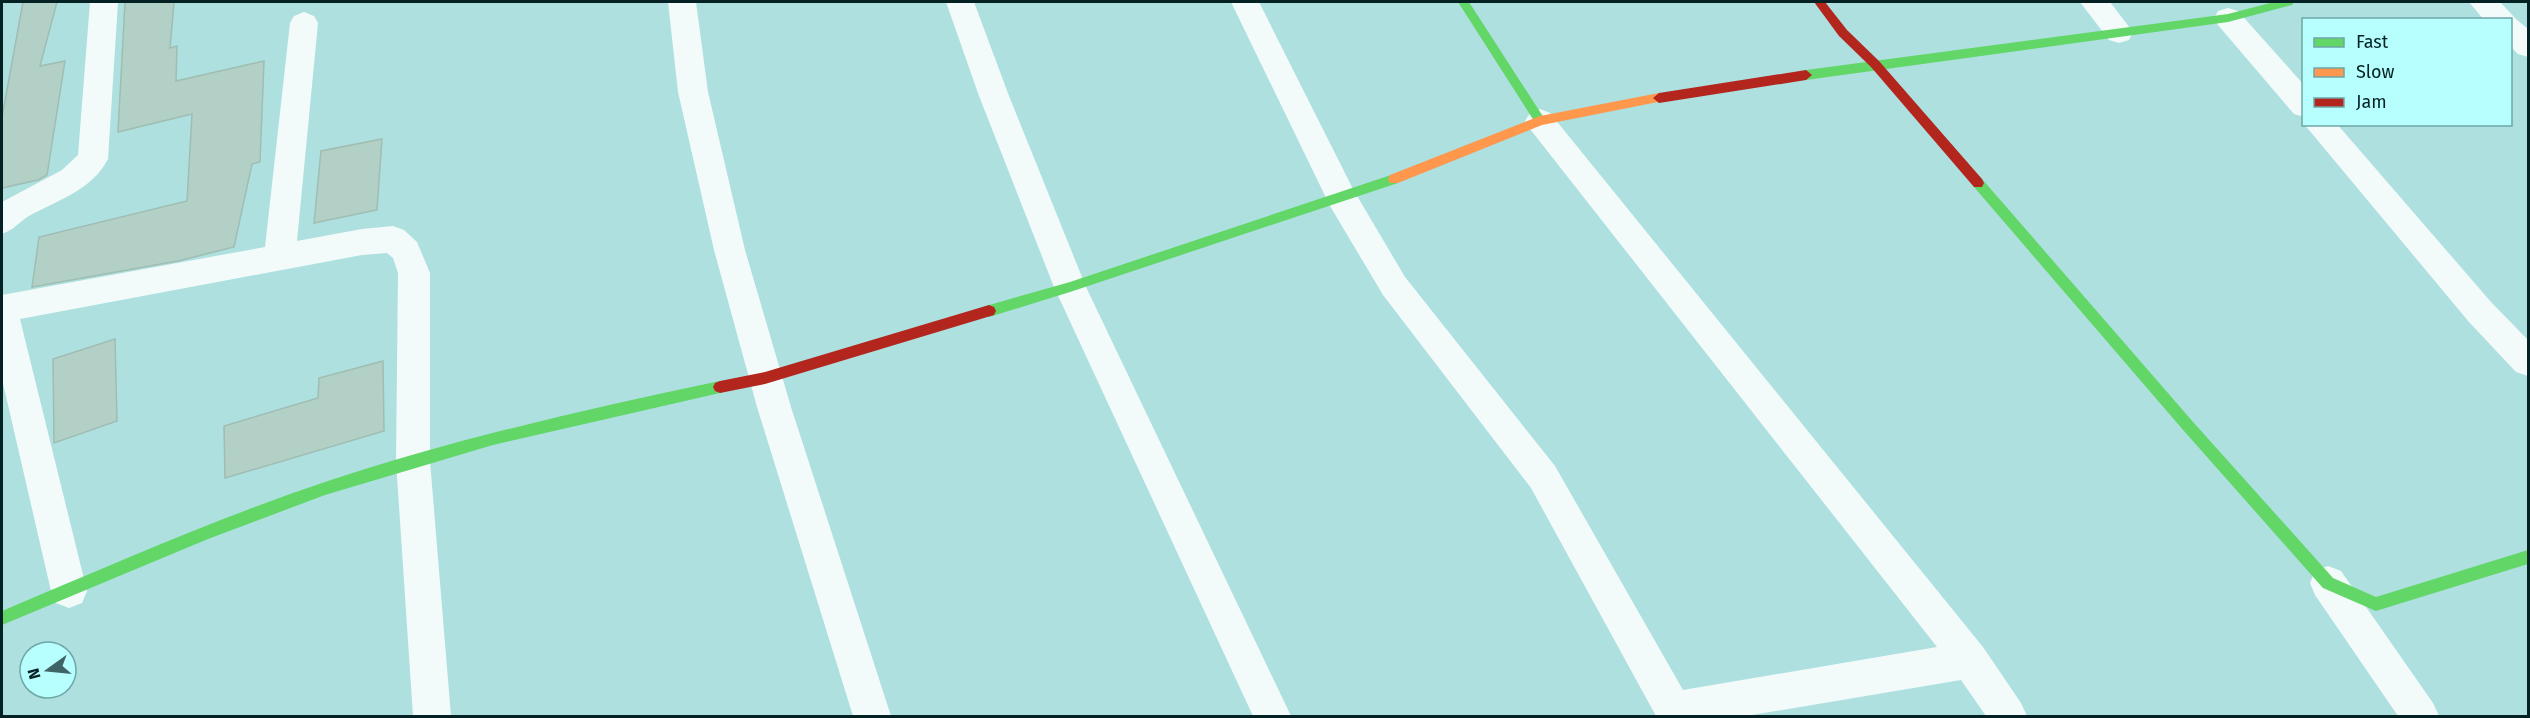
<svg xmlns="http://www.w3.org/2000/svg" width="2530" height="718" viewBox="0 0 2530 718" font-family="'Fira Sans',sans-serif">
	<rect width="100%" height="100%" fill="#aee0e0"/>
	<path fill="#b2d0c6" stroke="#9fbdb2" stroke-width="1.5" d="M23 2H57L40 66 65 61 47 175 38 180 2 188V117Z
		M125 2H174L170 48 177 46 176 81 264 61 260 162 252 164 234 247 178 261 32 287 39 237 187 201 192 114 118 132Z
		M382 139 377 210 314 223 321 151Z
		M115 339 117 421 54 443 53 359Z
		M383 361 384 431 225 478 224 426 318 398 319 378Z"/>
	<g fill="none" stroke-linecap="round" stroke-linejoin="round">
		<path fill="#f3fafa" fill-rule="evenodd" d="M90 2H118L108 159C92 190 58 200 29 216 19 222 14 230 2 234V202L62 170 78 155Z
			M668 2H696L708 92 745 250 791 407 891 716H853L757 407 714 250 678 92Z
			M946 2H974L1009 96 1086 287 1291 716H1253L1054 287 979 96Z
			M1231 2H1259L1353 189 1405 277 1555 466 1683 690 1937 647 1530 129 1525 121 1530 113 1540 109 1550 113 1983 647 2021 703 2027 716H1986L1961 680 1746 716H1656L1531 488 1383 295 1330 206Z
			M2080 2H2110L2133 32 2129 40 2119 43 2109 40Z
			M2469 2H2500L2516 19 2528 29V57L2518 54 2510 46V20H2484Z
			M2228 8 2238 11 2304 85V117L2294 114 2218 25 2214 18 2218 11Z
			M304 12 314 16 318 23 297 241 362 229 393 226 404 230 417 242 430 273V461L451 716H413L396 461 398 273 393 258 387 253 362 255 20 319 87 591 82 603 69 608 56 603 51 591 2 379V295L265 247 290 23 294 16Z
			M2304 124H2337L2491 302 2528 340V376L2516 372 2469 322Z
			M2328 566 2341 571 2433 703 2439 716H2398L2315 595 2310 583 2315 571Z"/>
		<path fill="#63d668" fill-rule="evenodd" d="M1458 2H1469L1544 118 1546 121 1544 124H1536Z
			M2274 2H2294L2292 5 2228 22 1806 80 1800 75 1806 70 2228 14Z
			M1394 174 1398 175 1400 179 1398 183 1070 292 989 317 984 315 982 311 984 307 989 305 1070 282Z
			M1978 178 1982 179 2194 423 2333 578 2376 597 2528 550V564L2376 611 2323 588 2184 431 1974 187 1972 183Z
			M720 381 725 383 727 387 725 391 720 393 493 445 325 495 208 539 2 625V611C109 566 215 519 325 482 454 439 587 409 720 381Z"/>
		<path fill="#ff974d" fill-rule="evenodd" d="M1659 93 1665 98 1663 101 1542 125 1398 183H1390L1388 179 1390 175 1540 116Z"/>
		<path fill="#b3261e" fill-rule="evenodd" d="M1814 2H1825L1847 30 1879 61 1982 179 1984 183 1982 187H1974L1871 67 1839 36Z
			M1806 70 1812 75 1806 80 1659 103 1653 98 1659 93Z
			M989 305 994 307 996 311 994 315 765 384 720 393 715 391 713 387 715 383 720 381 765 372Z"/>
	</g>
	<rect width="2530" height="718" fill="none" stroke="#042223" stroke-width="6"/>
	<rect x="2302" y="18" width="210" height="108" fill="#b7fefe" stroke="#6fa6a6" stroke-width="1.5"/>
	<rect x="2314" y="38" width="30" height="9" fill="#63d668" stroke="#6fa6a6" stroke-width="1.5"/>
	<text x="2356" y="48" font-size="18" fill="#042223">Fast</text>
	<rect x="2314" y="68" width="30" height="9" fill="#ff974d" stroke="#6fa6a6" stroke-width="1.5"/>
	<text x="2356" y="78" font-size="18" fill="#042223">Slow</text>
	<rect x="2314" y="98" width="30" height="9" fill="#b3261e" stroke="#6fa6a6" stroke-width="1.5"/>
	<text x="2356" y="108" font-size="18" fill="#042223">Jam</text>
	<g transform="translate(48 670) rotate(255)"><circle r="28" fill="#b7fefe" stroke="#6fa6a6" stroke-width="1.5"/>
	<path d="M0-4.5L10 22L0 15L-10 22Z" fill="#3f6465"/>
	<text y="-9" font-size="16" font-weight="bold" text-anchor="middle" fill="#042223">N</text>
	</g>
</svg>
